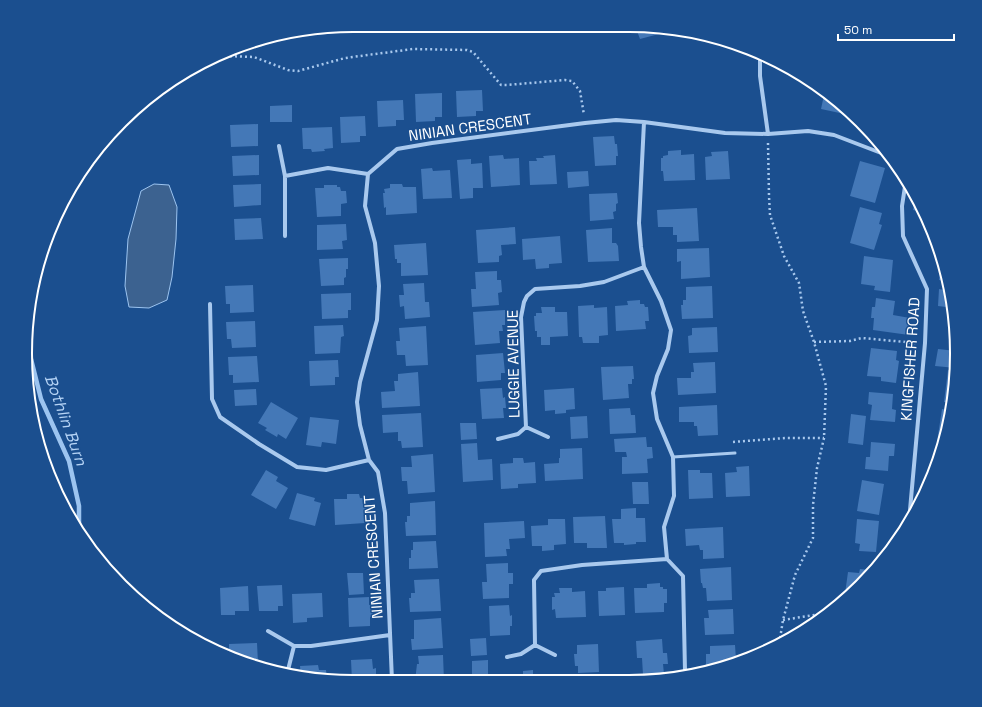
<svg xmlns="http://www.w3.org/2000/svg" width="982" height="707" viewBox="0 0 982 707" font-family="'Space Grotesk',sans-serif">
	<rect width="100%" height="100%" fill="#1b4f8f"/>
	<path fill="#3c6290" stroke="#9cc4f0" d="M154 184 169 185 177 207 176 239 172 277 167 300 149 308 129 307 125 286 128 239 141 191Z"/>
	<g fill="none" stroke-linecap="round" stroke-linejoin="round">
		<path stroke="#9cc4f0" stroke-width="4.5" d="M29 348 31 359 41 399 69 461 79 506V526"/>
	</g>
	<path fill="#4478b7" d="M343 26 344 32 318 35 317 30Z
		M638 26 674 29V30L640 39 637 31Z
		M482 90 483 111H476V116L457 117 456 91Z
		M442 93V117H435V121L416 122 415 94Z
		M824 95 849 115 821 109Z
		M403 100 404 120H396V126L378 127 377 101Z
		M292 105V122H270V106Z
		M365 116 366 136H360V142L341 143 340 117Z
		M258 124V146L231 147 230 125Z
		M332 127 333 148 324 149 325 151 312 152 311 149H303L302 128Z
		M614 136 615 144H617L618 156H616V165L595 166 593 137Z
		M681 150V155L694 154 695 180 664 181 663 171H661V158H663V156L668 155V151Z
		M728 151 730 179 706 180 705 157 712 156 711 152Z
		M259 155V175L233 176 232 156Z
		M503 155 504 159 519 158 520 185 491 187 489 156Z
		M555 155 557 184 530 185 529 161H537L536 158H544L543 156Z
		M471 159V164L482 163 483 188H473V198L460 199 457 160Z
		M860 161 885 168 875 203 850 196Z
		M432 168 433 171 450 170 452 198 423 199 421 169Z
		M588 171 589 186 568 188 567 172Z
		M261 184V205L234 207 233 185Z
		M390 184H402L403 187H416L417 213 386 215V207L384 208 383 193H385L384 189 390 188Z
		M324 185H337V187H340L341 191H346L347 203 341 204V216L317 217 315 188H324Z
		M617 193 618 203 616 204V211L613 212 614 219 590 221 589 194Z
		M916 197 922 208 923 212 913 210Z
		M860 207 882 213 879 224 882 225 874 250 850 243Z
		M697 208 699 241 677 242V235H673V227H658L657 210Z
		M261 218 263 239 235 240 234 219Z
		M346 224 347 240 342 241 343 249 317 250V225Z
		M515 227 516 244 501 245 502 255 499 256V262L478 263 476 230Z
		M612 228V243H616L618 246 619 261 588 262 586 230Z
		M933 234 940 248 937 250 928 238Z
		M560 236 562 263 549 264V268L536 269 535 259 523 260 522 239Z
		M426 243 428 275 401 276V263H397V259H395L394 245Z
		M709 248 710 277 681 279V261L677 262V249Z
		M864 256 893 260 890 292 874 290 875 286 861 284Z
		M348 258V269H346V277L344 278V285L321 286 319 259Z
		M942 258 945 272 947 281 939 280Z
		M497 271V280H501L502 292 498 293 499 305 472 307 471 289H476L475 272Z
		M424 283 425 302H429L430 317 405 319 404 306 400 307 399 295H404L403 284Z
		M253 285 254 312 230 313V304H226L225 286Z
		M712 286 713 318 682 319 681 305H683V300H686V287Z
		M939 289 949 291 954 308 938 306Z
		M351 293V310H348V318L322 319 321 294Z
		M876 298 895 301 893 315 910 318 909 335 873 330 874 318H871L872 307H875Z
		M640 300V304H644L645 307H648L649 321H645L646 329 616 331 615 306 628 305 627 301Z
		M594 305V308L607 307 608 335 599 336V343H583L582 337H579L578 306Z
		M541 307H555V312H567L568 336 550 337V345H541V337H537V331H535L534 316H536V313H542Z
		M505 310V325H502L503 331H499L500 343 475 345 473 312Z
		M255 321 256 347 232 348 231 339H227L226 322Z
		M343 325 344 336 341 337 340 353 315 354 314 326Z
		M426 326 428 365 406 366 405 355H397L396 341H400L399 328Z
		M717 327 718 352 689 353 688 336 692 335V328Z
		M871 348 897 351 896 360 899 361 896 383 881 381V377L867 376Z
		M938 349 956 351V368L935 366Z
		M503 353 505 373H501V380L477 382 476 355Z
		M257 356 259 382 233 383V375H229L228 357Z
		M338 360 339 377H335V385L310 386 309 361Z
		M715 362 716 393 678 395 677 378H691V372H694L693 363Z
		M633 366 634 379H632V384H628L629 398 603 400 601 367Z
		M948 370 956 372 952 403 944 402Z
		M418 372 420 406 382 408 381 392 395 391 394 381H398V374Z
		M502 388 503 398 505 397 506 408H503L504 418 482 419 480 389Z
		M574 388 575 409 566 410V413L555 414V410L545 411 544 390Z
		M256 389 257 405 235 406 234 390Z
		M869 392 893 394 892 409 896 410 895 422 870 420 872 405 868 404Z
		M271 402 298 418 286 439 278 434 277 437 265 430 267 428 258 423Z
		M717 405 718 435 698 436 697 426H694V422H679V407Z
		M630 408 631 415H635L636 433 610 434 609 409Z
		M942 409 950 411 944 444 937 442Z
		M421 413 423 447 402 448 401 441H398V432L383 433 382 415Z
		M851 414 866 416 863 445 848 443Z
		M587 416 588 438 571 439 570 417Z
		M310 417 339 420 336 444 322 442 321 447 306 445Z
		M460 423H476L477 439 461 440Z
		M646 437 647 447H652L653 458 647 459 648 473 622 474V457H627L626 452H615L614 439Z
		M871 442 895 444 894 456H889L888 471 865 469 866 457H870Z
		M477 443 478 460 492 459 493 480 463 482 461 444Z
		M582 448 583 479 545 481 544 464 559 463V458H560V449Z
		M936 449 941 450 933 472Z
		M433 454 435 492 408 494 407 481H402L401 467H412L411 456Z
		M513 458H523L524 463 535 462 536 483 518 484V488L501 489 500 464 513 463Z
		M749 466 750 496 726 497 725 473 737 472 736 467Z
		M266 470 278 477 276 481 288 488 276 509 251 495Z
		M688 470H700V473H712L713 498 689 499Z
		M862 480 884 484 879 515 857 511Z
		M632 482H648L649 504H633Z
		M297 493 315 498 314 501 321 503 315 526 289 519Z
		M347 494H359L360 498H363L364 502H366L367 514H364L365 523 335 525 334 499H347Z
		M435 501 436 535 406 536 405 522H407V516H410V503Z
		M636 508V518H645L646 542H636V544L624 545V543H614L612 519H621V509Z
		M605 516 607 548H587V543H574L573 517Z
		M548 519H565L566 544 554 545V550L542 551V546H532L531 526 548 525Z
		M857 519 879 521 876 552 859 551 860 544 855 543Z
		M524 521 525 538 509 539 510 549H506L507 556 485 557 484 523Z
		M723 527 724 558 703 559V550H700L699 545 686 546 685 529Z
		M436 541 438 568 409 569V558H411V550H413V542Z
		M508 563V573H513V584H509V598L483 599 482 582H487L486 564Z
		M731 567 732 600 707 601 706 588H703L702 583H701L700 569Z
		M860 569 870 570V573L844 601 848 572 859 573Z
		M347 573H363L364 594 349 595Z
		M439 579 441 611 410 612 409 598H411V593H415L414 580Z
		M660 583V587H663V589H667V603H664V612L635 613 634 588H647V584Z
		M282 585 283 606H278V611H259L257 586Z
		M248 586 249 611H235V615H221L220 588Z
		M624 587 625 615 599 616 598 591H606V588Z
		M559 588H572V592L585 591 586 617 556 618 555 609 552 610V597H555L554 593H560Z
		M322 593 323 617 307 618V622L293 623 292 594Z
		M369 597V605L373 604V616L370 617V626L349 627 348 598Z
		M509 605 510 616 512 615V626H510V635L490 636 489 606Z
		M733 609 734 634 705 635 704 618H709L708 610Z
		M441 618 443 648 412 650 411 639H414V620Z
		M486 638 487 655 471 656 470 639Z
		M662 639 663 653H667L668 664H663L664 674 643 675 642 658H637L636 641Z
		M257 643 258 663H249L229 656V644Z
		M598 644 599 672 578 673V666H575L574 654H577V645Z
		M735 645 736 660 706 669V654H710V646Z
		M443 655 444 681H415L417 664H419L418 656Z
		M372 659 373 669 376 668V680L352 681 351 660Z
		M488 660V676L503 675V680H472V661Z
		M318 665 319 670H326L327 680 301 676 300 666Z
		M533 670V675L547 674 548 680H513L512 676 523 675V671Z
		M579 677V680H557V678Z"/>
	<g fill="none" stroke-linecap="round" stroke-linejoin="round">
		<path stroke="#a9c9ee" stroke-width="2.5" stroke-dasharray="2 3" stroke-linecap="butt" d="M225 56 254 57 288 70 298 71 345 58 413 49 467 50 473 52 501 85H507L565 80 572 81 580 91 584 115
			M768 143 769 196 770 215 784 256 799 283 803 311 814 342 826 386 824 438 817 468 813 505V538L795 575 783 620 779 645
			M814 342 850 341 862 338 916 343
			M733 442 785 438H824
			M783 620 820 614H825"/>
		<path stroke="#a9c9ee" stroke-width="3" d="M673 457 735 453"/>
		<path stroke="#a9c9ee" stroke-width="4" d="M382 25V30
			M760 57V76L768 134
			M644 122 639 223 641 247 644 267 661 301 671 330 668 349 657 376 653 393 657 419 673 457 674 496 664 527 667 559 683 576 685 671 684 676
			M279 146 285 176V236
			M285 176 328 168 368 174
			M906 180 902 206 903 236 927 289 925 343 909 521
			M210 304 212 399 220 417 259 444 297 467 326 470 369 460
			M526 427 548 437
			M498 439 518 434 526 427 521 317 524 302 527 296 535 289 580 286 604 282 644 267
			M268 631 294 646H311L390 635
			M535 645 555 655
			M507 657 521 654 535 645 534 580 541 571 582 565 667 559
			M288 670 294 646
			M392 681 385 513 378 472 369 460 360 425 357 402 360 382 377 320 379 286 375 243 365 206 368 174 397 149 432 143 585 123 616 120 644 122 725 133 768 134 808 131 834 135 889 156"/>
	</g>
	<g text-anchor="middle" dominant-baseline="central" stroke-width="3" stroke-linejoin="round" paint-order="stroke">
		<g font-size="15" fill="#fff" stroke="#1b4f8f">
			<text transform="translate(470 127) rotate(-8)">NINIAN CRESCENT</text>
			<text transform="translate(910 359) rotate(-86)">KINGFISHER ROAD</text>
			<text transform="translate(513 364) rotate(-91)">LUGGIE AVENUE</text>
			<text transform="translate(373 557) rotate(-94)">NINIAN CRESCENT</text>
		</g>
		<g font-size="16" font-style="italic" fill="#b5d3f5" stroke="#1b4f8f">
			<text transform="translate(66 420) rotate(70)">Bothlin Burn</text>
		</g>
	</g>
	<path d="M0 0H982V707H0ZM353 32H629A321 321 0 0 1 950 353V354A321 321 0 0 1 629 675H353A321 321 0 0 1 32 354V353A321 321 0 0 1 353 32Z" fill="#1b4f8f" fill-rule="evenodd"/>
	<path fill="none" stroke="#fff" stroke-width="2" d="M353 32H629A321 321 0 0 1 950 353V354A321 321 0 0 1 629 675H353A321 321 0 0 1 32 354V353A321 321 0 0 1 353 32Z"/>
	<path d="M838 34v6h116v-6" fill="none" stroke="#ffffff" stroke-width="2"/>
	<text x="844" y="34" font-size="12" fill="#ffffff" stroke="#1b4f8f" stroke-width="3" paint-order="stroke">50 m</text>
</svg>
